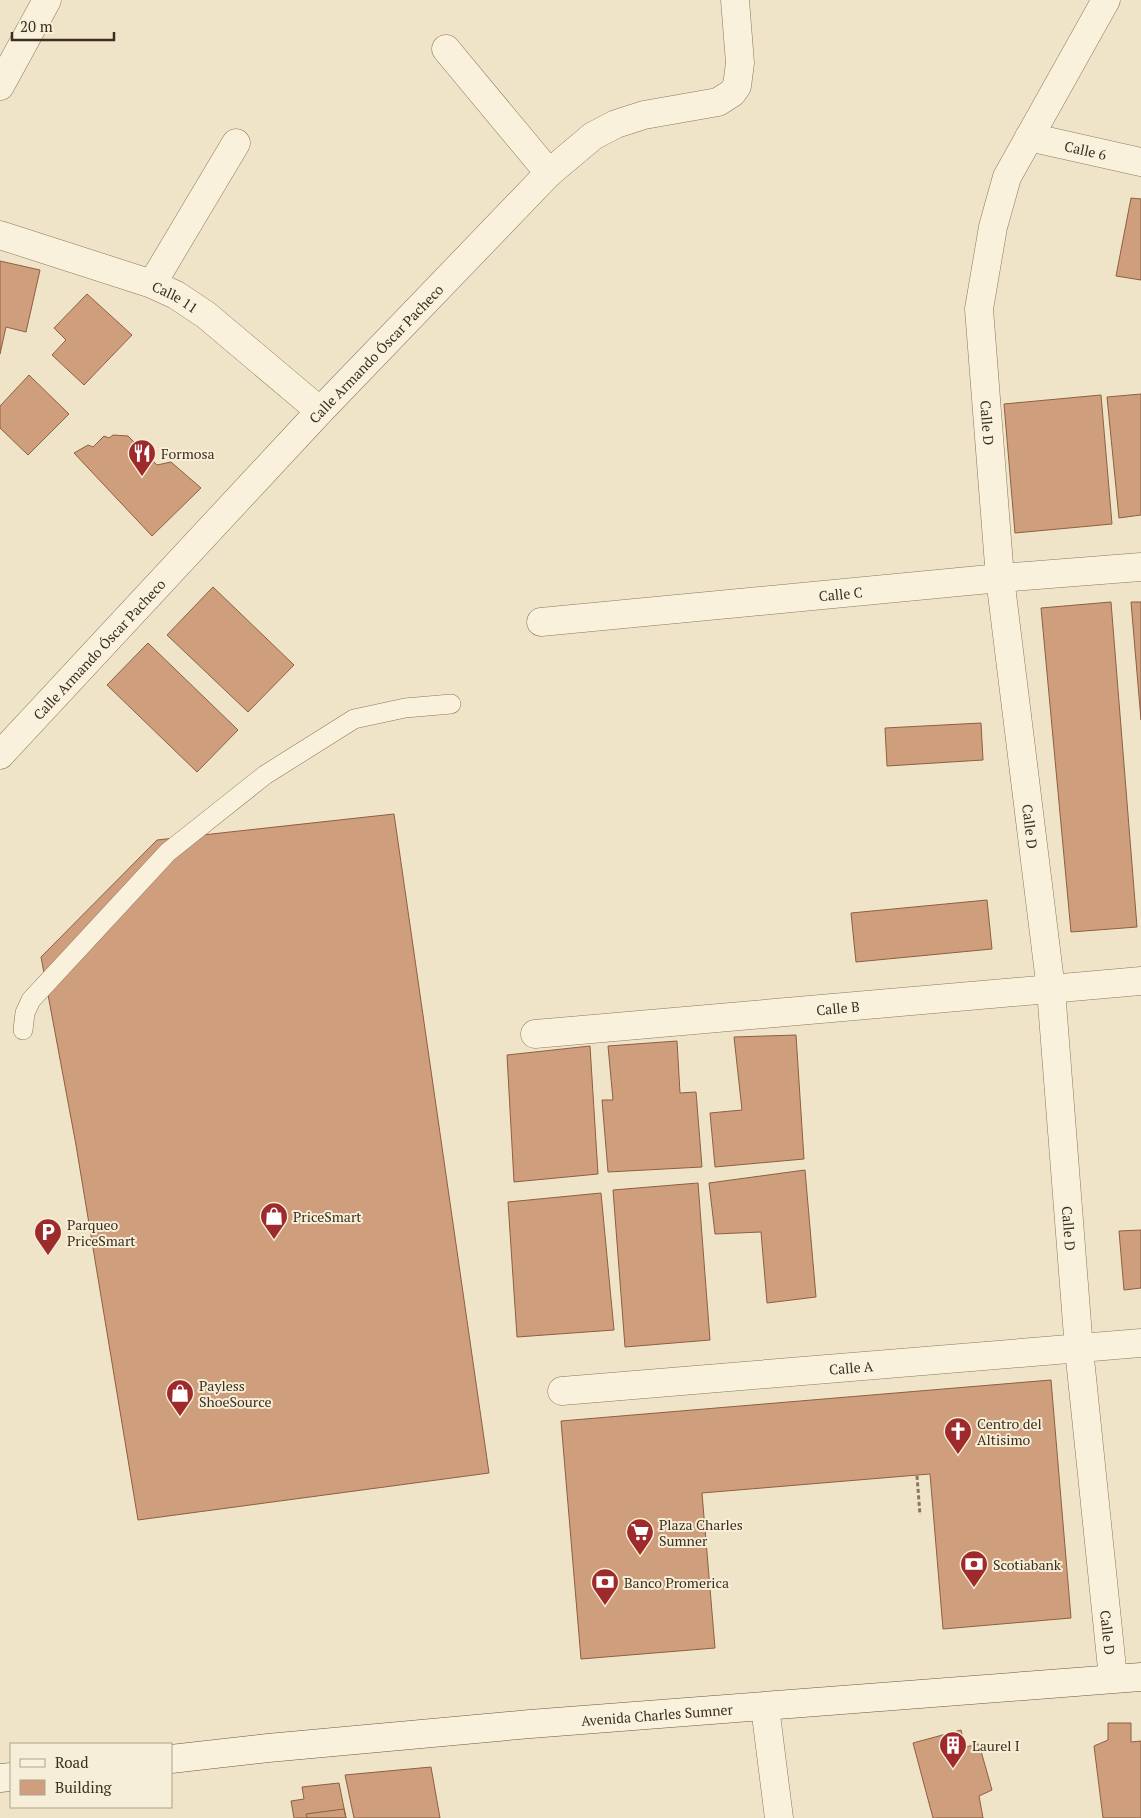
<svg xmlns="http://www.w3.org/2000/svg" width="1141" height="1818" viewBox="0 0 1141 1818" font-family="'PT Serif',serif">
	<rect width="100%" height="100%" fill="#f0e4c8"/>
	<path fill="#cf9f7d" stroke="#8d5f41" d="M1131 198 1141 199V280L1116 276Z
		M0 261 40 270 26 332 6 327 0 354Z
		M87 294 132 335 84 385 52 355 66 340 54 328Z
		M29 375 69 414 28 455 0 428V406Z
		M1141 394V515L1119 518 1107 397Z
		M1101 395 1112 524 1015 533 1004 404Z
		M113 435 128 436 157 465 171 462 201 488 152 536 74 453 88 445 93 447 104 436 109 438Z
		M213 587 294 665 248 712 167 635Z
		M1111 602 1137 927 1071 932 1041 608Z
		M1131 602H1141V720Z
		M148 643 238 730 197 772 107 685Z
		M981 723 983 760 887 766 885 728Z
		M394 814 489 1473 138 1520 76 1145 41 957 157 840Z
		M987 900 992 949 856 962 851 913Z
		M796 1035 804 1159 715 1167 710 1113 742 1110 734 1037Z
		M677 1041 680 1093 696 1092 702 1167 608 1172 602 1100H613L608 1046Z
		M590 1046 598 1174 514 1182 507 1055Z
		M805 1170 816 1297 767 1303 761 1232 715 1234 709 1183Z
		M698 1183 710 1340 625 1347 613 1190Z
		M601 1193 614 1330 517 1337 508 1202Z
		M1141 1230V1288L1124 1290 1119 1231Z
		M1051 1380 1071 1618 943 1629 930 1474 702 1493 715 1648 581 1659 561 1421Z
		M1108 1723H1131V1742L1141 1741V1818H1103L1094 1746 1108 1740Z
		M961 1730 965 1747 979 1744 992 1790 979 1796 983 1818H933L913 1743Z
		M431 1767 440 1818H354L345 1775Z
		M339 1783 346 1818H294L291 1801 304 1799 302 1787Z
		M344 1809 346 1818H307L306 1814Z"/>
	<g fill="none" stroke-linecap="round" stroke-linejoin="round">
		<g stroke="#8d765c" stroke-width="20">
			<path id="lane" d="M23 1030 25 1013 31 1000 168 852 265 775 354 719 405 708 451 704"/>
		</g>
		<g stroke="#8d765c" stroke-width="29">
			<g id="street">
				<path id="s1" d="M1106 0 1007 177 993 227 979 309 1000 578 1051 990 1079 1349 1113 1678"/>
				<path d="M446 49 549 173"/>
				<path d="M0 86 47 0"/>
				<path id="s2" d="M1029 137 1141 162"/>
				<path id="s3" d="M0 235 152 284 176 295 206 315 320 411"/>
				<path d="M152 284 236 143"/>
				<path id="s4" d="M541 622 1000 578 1141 567"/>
				<path id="s5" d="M0 755 320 411 549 173 593 136 616 124 644 115 718 102 732 93 737 86 740 63 735 0"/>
				<path id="s6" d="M535 1034 1141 981"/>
				<path id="s7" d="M562 1391 1141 1343"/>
				<path d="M765 1707 779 1818"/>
			</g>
		</g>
		<g stroke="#6f573f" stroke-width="29">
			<g id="secondary">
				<path id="s8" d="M171 1759 268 1748 530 1724 1141 1677"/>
				<path d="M0 1778 11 1777"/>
			</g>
		</g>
		<path stroke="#8d765c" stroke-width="3" stroke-dasharray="4 2.5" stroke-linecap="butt" d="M917 1476 920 1515"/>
		<use href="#lane" stroke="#faf1dc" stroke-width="19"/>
		<use href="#street" stroke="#faf1dc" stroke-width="28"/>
		<use href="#secondary" stroke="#faf1dc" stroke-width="28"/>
	</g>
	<defs>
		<g id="restaurant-pin" transform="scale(1.4375)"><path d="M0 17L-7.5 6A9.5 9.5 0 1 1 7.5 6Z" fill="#9e2a2b" stroke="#f7eed8"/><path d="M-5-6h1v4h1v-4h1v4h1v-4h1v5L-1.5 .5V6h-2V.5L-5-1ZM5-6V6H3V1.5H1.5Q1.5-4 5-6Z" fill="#fff"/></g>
		<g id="shop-pin" transform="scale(1.4375)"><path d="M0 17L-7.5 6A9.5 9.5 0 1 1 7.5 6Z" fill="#9e2a2b" stroke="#f7eed8"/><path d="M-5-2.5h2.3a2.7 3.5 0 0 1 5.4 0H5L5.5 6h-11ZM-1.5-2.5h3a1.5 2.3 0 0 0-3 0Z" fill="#fff"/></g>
		<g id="parking-pin" transform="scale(1.4375)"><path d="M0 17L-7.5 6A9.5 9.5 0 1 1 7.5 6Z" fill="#9e2a2b" stroke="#f7eed8"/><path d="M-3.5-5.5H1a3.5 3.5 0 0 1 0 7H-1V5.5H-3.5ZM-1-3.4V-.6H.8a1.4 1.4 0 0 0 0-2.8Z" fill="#fff"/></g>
		<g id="church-pin" transform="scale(1.4375)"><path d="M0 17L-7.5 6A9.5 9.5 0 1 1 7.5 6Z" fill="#9e2a2b" stroke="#f7eed8"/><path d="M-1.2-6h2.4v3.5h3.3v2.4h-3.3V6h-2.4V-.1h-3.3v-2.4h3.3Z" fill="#fff"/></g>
		<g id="supermarket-pin" transform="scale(1.4375)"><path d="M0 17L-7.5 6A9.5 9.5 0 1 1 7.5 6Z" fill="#9e2a2b" stroke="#f7eed8"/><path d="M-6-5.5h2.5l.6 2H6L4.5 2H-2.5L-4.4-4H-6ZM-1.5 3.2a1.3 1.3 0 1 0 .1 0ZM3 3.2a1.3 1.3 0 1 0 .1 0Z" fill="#fff"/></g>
		<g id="bank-pin" transform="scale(1.4375)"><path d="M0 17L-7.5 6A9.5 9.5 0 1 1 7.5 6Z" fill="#9e2a2b" stroke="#f7eed8"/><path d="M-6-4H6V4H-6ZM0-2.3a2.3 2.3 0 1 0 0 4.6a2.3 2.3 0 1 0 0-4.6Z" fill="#fff"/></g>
		<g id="building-pin" transform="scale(1.4375)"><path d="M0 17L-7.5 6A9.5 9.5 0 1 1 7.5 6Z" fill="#9e2a2b" stroke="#f7eed8"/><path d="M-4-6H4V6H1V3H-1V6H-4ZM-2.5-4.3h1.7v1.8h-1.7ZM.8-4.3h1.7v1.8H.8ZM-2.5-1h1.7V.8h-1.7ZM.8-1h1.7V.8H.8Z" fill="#fff"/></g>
	</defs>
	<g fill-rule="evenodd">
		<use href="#restaurant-pin" x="142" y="453"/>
		<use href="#shop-pin" x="274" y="1216"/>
		<use href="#parking-pin" x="48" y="1232"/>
		<use href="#shop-pin" x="180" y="1393"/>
		<use href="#church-pin" x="958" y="1431"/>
		<use href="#supermarket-pin" x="640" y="1532"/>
		<use href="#bank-pin" x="974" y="1564"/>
		<use href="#bank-pin" x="605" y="1582"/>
		<use href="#building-pin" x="953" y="1745"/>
	</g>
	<g text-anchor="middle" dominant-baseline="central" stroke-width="4" stroke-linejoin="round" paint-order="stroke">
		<g font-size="14" fill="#3d2e20" stroke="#f7eed8">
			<text stroke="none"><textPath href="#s2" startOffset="58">Calle 6</textPath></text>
			<text stroke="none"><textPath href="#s3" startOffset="186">Calle 11</textPath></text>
			<text stroke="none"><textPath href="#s5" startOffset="550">Calle Armando Óscar Pacheco</textPath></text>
			<text stroke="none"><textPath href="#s1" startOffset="452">Calle D</textPath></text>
			<text stroke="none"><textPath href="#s4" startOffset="301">Calle C</textPath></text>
			<text stroke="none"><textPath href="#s5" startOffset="145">Calle Armando Óscar Pacheco</textPath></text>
			<text stroke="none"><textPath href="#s1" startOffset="858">Calle D</textPath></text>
			<text stroke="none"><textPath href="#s6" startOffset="304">Calle B</textPath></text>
			<text stroke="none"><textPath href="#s1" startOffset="1262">Calle D</textPath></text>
			<text stroke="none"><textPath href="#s7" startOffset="290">Calle A</textPath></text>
			<text stroke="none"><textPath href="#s1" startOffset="1668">Calle D</textPath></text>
			<text stroke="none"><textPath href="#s8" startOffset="488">Avenida Charles Sumner</textPath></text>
		</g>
		<g font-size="14" fill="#3d2e20" stroke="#f7eed8" text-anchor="start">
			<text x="161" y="453">Formosa</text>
			<text x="293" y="1216">PriceSmart</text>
			<text x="67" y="1224">Parqueo<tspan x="67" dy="16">PriceSmart</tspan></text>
			<text x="199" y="1385">Payless<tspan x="199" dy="16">ShoeSource</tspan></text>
			<text x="977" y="1423">Centro del<tspan x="977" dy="16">Altisimo</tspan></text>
			<text x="659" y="1524">Plaza Charles<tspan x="659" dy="16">Sumner</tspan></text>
			<text x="993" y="1564">Scotiabank</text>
			<text x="624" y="1582">Banco Promerica</text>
			<text x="972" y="1745">Laurel I</text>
		</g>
	</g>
	<rect x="10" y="1743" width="162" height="65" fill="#f7eed8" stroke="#ada18e"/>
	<rect x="20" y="1759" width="25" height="8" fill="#faf1dc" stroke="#ada18e"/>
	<text x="55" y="1768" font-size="15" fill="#3d2e20">Road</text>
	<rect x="20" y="1780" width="25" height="15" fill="#cf9f7d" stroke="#ada18e"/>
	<text x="55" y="1793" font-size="15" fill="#3d2e20">Building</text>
	<path d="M12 32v8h102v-8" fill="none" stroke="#3d2e20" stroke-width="2.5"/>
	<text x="20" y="32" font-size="15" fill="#3d2e20" stroke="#f7eed8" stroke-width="4" paint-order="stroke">20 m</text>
</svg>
